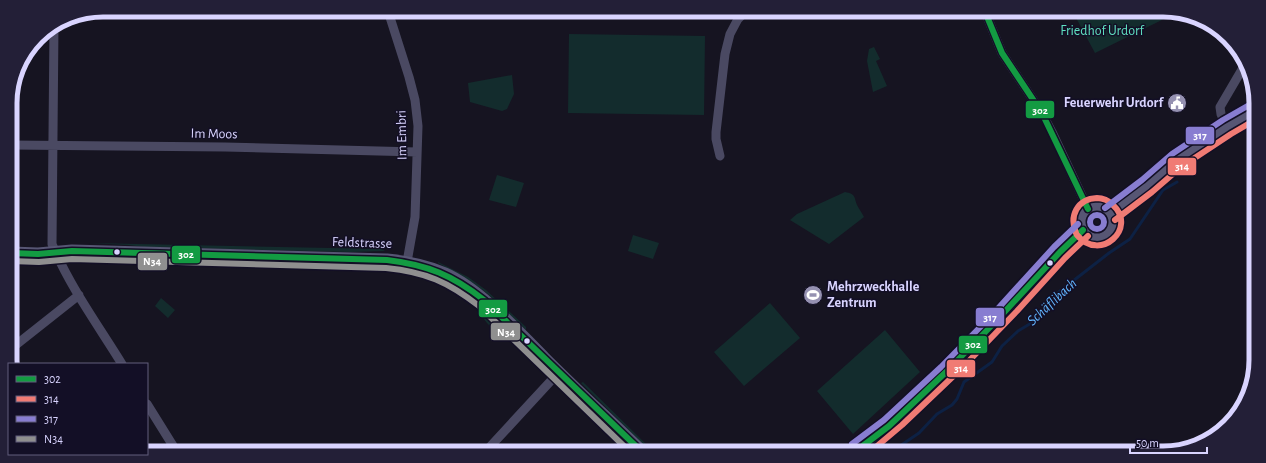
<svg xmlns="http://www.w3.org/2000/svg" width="1266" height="463" viewBox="0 0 1266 463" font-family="'Alegreya Sans',sans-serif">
	<rect width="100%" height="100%" fill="#161421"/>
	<path fill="#132c2d" d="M1074 14 1172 15 1095 53Z
		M569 34 705 36 704 115 568 113Z
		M874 47 880 59 876 61 887 86 873 92 867 61 869 49Z
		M512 75 514 94 507 109 502 111 470 102 468 83Z
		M497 175 524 183 516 207 489 200Z
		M845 192C856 194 854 197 857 205 859 209 862 213 864 217L829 244 790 220 797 214Z
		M633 235 659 243 653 259 628 251Z
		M89 243 382 249 385 251 351 252 144 247 128 245Z
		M126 260 184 261V263L133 262H125Z
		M193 261 333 264 331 267 193 263Z
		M438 262 468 277 486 290 526 327V330L489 295 473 283 438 263Z
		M432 277C448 282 463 290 474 303 481 310 485 318 492 325L490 326 487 323 469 300Z
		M161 298 175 310 168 318 155 306Z
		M770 303 800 338 744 386 714 352Z
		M885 330 920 372 853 434 817 391Z
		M583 382 584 383 653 451H650L581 383Z
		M591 412 631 451H628L590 413Z"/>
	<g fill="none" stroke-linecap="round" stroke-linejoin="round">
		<path stroke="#0d2144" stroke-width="3" d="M891 452 919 433 937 414 952 405 957 399 964 382 992 362 1002 346 1018 331 1038 319 1055 295 1109 253 1130 239 1163 190 1177 182"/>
		<path stroke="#4a4962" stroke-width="9" d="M388 11 409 77 415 100 418 126 415 217 407 262
			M986 14 1002 53 1042 113 1052 132 1088 209
			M54 25 52 244C70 287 98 325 122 364
			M1227 127 1221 114 1220 107 1244 66
			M10 145 225 147 417 152
			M720 156 716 139V132L725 54 730 34 738 19 744 13
			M12 348 79 295
			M147 404 175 449
			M487 450 559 372"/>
		<path stroke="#575674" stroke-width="13" d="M1081 222a16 16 0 1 1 32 0a16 16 0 1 1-32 0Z
			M1110 214 1147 186 1176 161 1227 127 1255 111
			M11 253 38 254 72 251 387 260C407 262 427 266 445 274 479 289 518 332 544 358 576 390 609 420 641 451
			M856 451C879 437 900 417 919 398 956 364 990 329 1024 292 1043 271 1061 249 1083 230"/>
		<g stroke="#130f26" stroke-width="9">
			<path id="bus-1" d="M986 14 1002 53 1042 113 1088 209
				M11 253 38 254 72 251 387 260C428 265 452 275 484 300L641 451
				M856 451 889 426 946 372 998 319 1060 252 1083 230"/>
		</g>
		<g stroke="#130f26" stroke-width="9">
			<path id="bus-2" d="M1115 220 1152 192 1181 167 1231 134 1255 120
				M1076 233C1069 216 1077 199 1097 198 1103 198 1109 201 1113 205 1138 228 1100 263 1077 235
				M870 452 902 425 965 365 1017 311 1065 258 1088 236"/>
		</g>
		<g stroke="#130f26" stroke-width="9">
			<path id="bus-3" d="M1105 208 1142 180 1172 154 1223 120 1251 104
				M1090 222a7 7 0 1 1 14 0a7 7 0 1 1-14 0Z
				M852 444 884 420 941 367 993 314 1054 247 1078 224"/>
		</g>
		<g stroke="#130f26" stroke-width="9">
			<path id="bus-4" d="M11 261 39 262 72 259 386 268C426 272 448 282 479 306L629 451"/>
		</g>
		<use href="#bus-1" stroke="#139b42" stroke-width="6"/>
		<use href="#bus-2" stroke="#f07b74" stroke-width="6"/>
		<use href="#bus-3" stroke="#887dd1" stroke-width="6"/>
		<use href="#bus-4" stroke="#8f8f8f" stroke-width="6"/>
	</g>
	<defs>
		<g id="civic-disc" transform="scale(1)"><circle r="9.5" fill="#9591b1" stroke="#130f26"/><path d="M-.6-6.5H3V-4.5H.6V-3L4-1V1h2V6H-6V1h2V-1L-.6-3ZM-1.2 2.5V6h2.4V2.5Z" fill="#fff"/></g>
		<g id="stadium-disc" transform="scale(1)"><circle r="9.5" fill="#9591b1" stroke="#130f26"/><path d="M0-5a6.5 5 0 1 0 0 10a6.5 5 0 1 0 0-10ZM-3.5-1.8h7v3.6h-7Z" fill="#fff"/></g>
	</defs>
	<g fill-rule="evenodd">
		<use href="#civic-disc" x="1177" y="103"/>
		<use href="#stadium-disc" x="813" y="295"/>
	</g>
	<g fill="#d9d4ff" stroke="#130f26" stroke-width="1.5">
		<circle cx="117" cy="252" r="3.5"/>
		<circle cx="1050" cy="263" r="3.5"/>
		<circle cx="527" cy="341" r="3.5"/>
	</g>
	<g text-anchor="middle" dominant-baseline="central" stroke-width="3" stroke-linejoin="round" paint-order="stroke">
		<g font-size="14" fill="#5fe0c0" stroke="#130f26">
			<text x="1102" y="31">Friedhof Urdorf</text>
		</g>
		<g font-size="14" font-weight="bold" fill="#d9d4ff" stroke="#130f26" text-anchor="end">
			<text x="1163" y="103">Feuerwehr Urdorf</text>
			<text x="827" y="287" text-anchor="start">Mehrzweckhalle<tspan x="827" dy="16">Zentrum</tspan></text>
		</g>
		<g font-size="14" fill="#d9d4ff" stroke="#130f26">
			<text transform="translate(214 134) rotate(1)">Im Moos</text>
			<text transform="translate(402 135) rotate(-91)">Im Embri</text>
			<text transform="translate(362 243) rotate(2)">Feldstrasse</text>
		</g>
		<g font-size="15" font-style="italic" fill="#62b6ff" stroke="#130f26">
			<text transform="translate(1052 302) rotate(-43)">Schäflibach</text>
		</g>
	</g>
	<path d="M0 0H1266V463H0ZM103 17H1163A86 86 0 0 1 1249 103V360A86 86 0 0 1 1163 446H103A86 86 0 0 1 17 360V103A86 86 0 0 1 103 17Z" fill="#231f37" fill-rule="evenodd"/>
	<path fill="none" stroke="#d9d4ff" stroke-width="5" d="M103 17H1163A86 86 0 0 1 1249 103V360A86 86 0 0 1 1163 446H103A86 86 0 0 1 17 360V103A86 86 0 0 1 103 17Z"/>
	<g stroke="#130f26" stroke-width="1.5">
		<rect x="1025" y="100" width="30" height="19" rx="4" fill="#139b42"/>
		<rect x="1185" y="126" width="30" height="19" rx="4" fill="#887dd1"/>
		<rect x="1167" y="157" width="30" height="19" rx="4" fill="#f07b74"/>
		<rect x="171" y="245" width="30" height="19" rx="4" fill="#139b42"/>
		<rect x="137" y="252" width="31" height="19" rx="4" fill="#8f8f8f"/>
		<rect x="478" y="299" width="30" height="19" rx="4" fill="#139b42"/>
		<rect x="975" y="307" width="30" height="20" rx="4" fill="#887dd1"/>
		<rect x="490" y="322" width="31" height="19" rx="4" fill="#8f8f8f"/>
		<rect x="958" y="335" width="30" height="19" rx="4" fill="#139b42"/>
		<rect x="946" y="359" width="30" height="19" rx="4" fill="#f07b74"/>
	</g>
	<g font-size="11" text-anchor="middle" font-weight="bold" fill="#fff">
		<text x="1040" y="114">302</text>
		<text x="1200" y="139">317</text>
		<text x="1182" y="170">314</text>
		<text x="186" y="258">302</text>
		<text x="152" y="265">N34</text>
		<text x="493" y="313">302</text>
		<text x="990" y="321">317</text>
		<text x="506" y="336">N34</text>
		<text x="973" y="348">302</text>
		<text x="961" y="372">314</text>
	</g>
	<rect x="8" y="363" width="140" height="92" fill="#130f26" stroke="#625e7d"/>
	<rect x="16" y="376" width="20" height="6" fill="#139b42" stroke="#625e7d"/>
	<text x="44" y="383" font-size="12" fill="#d9d4ff">302</text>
	<rect x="16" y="396" width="20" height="6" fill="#f07b74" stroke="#625e7d"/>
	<text x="44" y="403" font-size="12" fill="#d9d4ff">314</text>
	<rect x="16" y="416" width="20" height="6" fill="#887dd1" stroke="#625e7d"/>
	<text x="44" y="423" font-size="12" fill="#d9d4ff">317</text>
	<rect x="16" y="436" width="20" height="6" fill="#8f8f8f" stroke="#625e7d"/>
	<text x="44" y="443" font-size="12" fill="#d9d4ff">N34</text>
	<path d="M1130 447v6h77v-6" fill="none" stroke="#d9d4ff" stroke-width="2"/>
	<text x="1136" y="447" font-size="12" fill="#d9d4ff" stroke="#130f26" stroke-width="3" paint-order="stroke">50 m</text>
</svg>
